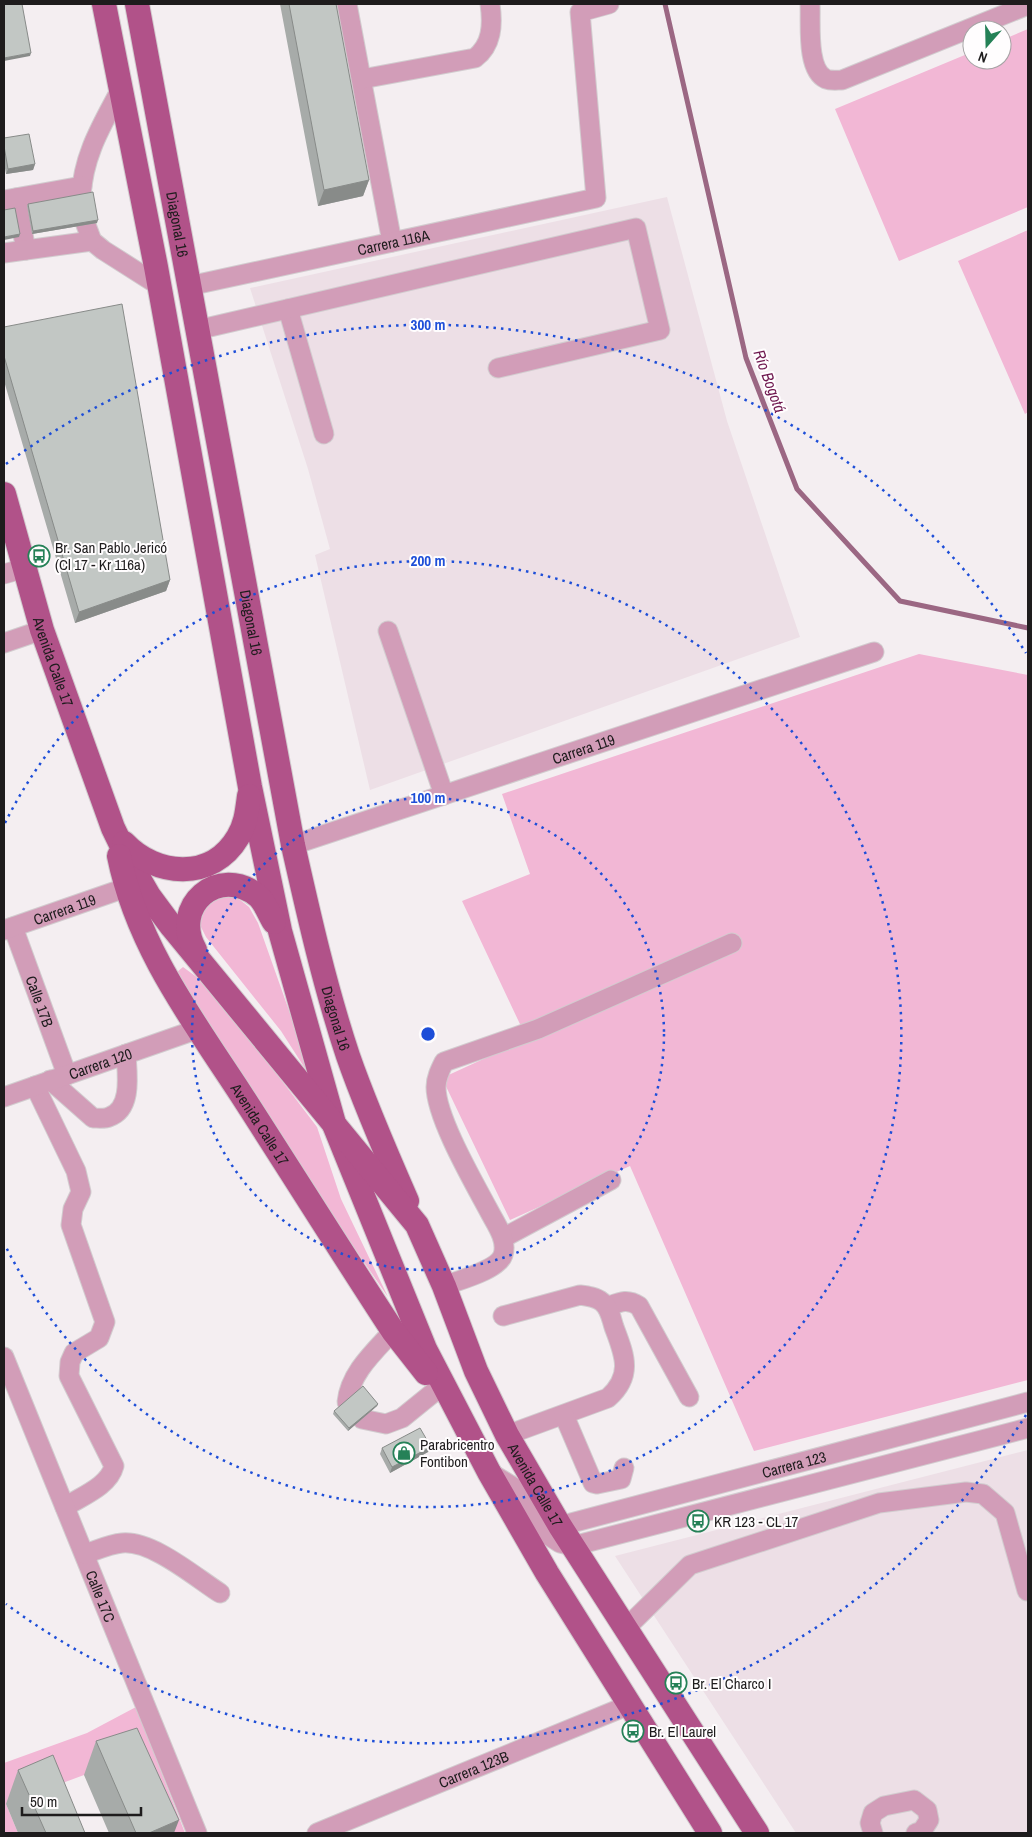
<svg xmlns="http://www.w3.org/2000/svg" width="1032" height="1837" viewBox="0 0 1032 1837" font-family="'Archivo Narrow',sans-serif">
	<rect width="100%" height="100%" fill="#f4eef1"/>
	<path fill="#eddfe6" d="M667 197 727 421 800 637 370 790 315 555 330 549 308 469 250 288Z
		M1028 1450V1833H796L615 1556Z"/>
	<path fill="#f2b7d5" d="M1028 29V207L899 261 835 109 972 52V60H1002V40Z
		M1028 230V412L1025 414 958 261Z
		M919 654 1028 675V1380L754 1451 630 1166 510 1220 442 1078 527 1039 462 901 530 874 502 794Z
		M234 895 249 907 258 923 315 1084 281 1031 206 937 199 923 203 902Z
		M183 967 198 978 254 1044 317 1127 341 1199 388 1297 254 1102 177 972Z
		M136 1707 185 1833H158L84 1775 6 1804 18 1833H4V1763L87 1733Z"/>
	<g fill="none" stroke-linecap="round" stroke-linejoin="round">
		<path stroke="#9b6783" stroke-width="5" d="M665 4 746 358 797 489 900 601 1028 628"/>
		<g stroke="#d2cccf" stroke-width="21">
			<g id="minor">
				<path d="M347 4 392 242"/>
				<path d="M810 4C811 23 806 70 826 79 831 81 837 80 842 80L1028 5"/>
				<path d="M362 79 475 58C492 45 493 25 490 4"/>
				<path d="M81 197C83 155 102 125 121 89"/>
				<path d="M16 198 26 250"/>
				<path d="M4 200 82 186"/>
				<path d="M86 225 92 241 103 250 158 285"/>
				<path d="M4 253 92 241"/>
				<path id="s1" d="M189 286 596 198 580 12 609 4"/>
				<path d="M288 309 324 434"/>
				<path d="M197 330 636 228 660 330 498 368"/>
				<path d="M4 574 25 568"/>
				<path d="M388 631 444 795"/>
				<path d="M4 643 42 630"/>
				<path id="s2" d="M293 845 874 652"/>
				<path id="s3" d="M13 927 67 1075"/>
				<path id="s4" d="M4 930 125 888"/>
				<path d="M50 1080 93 1118C98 1118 105 1119 109 1117 133 1109 127 1073 126 1054"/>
				<path d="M35 1086 76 1171 81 1192 73 1209 71 1225 105 1322 99 1338 74 1353 70 1362 69 1376 114 1466C109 1486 82 1496 65 1507"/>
				<path id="s5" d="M4 1097 198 1029"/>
				<path d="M503 1238 611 1180"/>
				<path d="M444 1286C459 1280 498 1270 503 1255 508 1239 495 1223 488 1209 473 1181 436 1117 436 1087 436 1078 440 1070 444 1062L538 1029 732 943"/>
				<path d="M607 1307C620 1302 627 1298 639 1306L689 1397"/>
				<path d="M503 1316 580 1295C588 1296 596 1297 602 1302 610 1308 611 1318 614 1327 624 1354 634 1375 608 1398L507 1435"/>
				<path id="s6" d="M4 1357 197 1833"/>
				<path d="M347 1402C350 1373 374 1352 393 1331"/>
				<path d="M564 1415 593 1483 597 1484 621 1479 624 1468"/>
				<path d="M362 1419 386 1424 402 1418 439 1388"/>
				<path d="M489 1472 520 1491 543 1532 560 1543 573 1546 1028 1428"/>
				<path id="s7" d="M560 1526 1028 1402"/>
				<path d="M85 1554C97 1550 110 1544 122 1543 152 1540 195 1577 220 1593"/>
				<path d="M626 1628 690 1565 879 1503 966 1492 983 1494 1005 1513 1027 1591"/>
				<path id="s8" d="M317 1833 629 1705"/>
				<path d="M873 1833 870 1823 873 1813 884 1806 914 1800 927 1810 929 1820 922 1831 916 1833"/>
			</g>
		</g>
		<g stroke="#d2cccf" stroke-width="26">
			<g id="major">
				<path d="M104 4 156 267 250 787 280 931 335 1127 425 1349 489 1472 547 1573 710 1833"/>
				<path id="s9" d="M137 4 293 845C309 916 325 987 348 1056 365 1105 386 1153 407 1201"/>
				<path id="s10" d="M4 494 42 630 113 828 130 863 149 896 172 927 417 1225 444 1286 476 1371 507 1435 560 1526 757 1833"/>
				<path d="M124 843C156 877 212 881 238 837 246 824 247 811 249 796"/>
				<path id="s11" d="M119 856C137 946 192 1019 241 1094 292 1173 342 1253 393 1331L426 1373"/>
				<path d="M195 950C170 906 219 864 258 896 265 902 269 914 274 922"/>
			</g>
		</g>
		<use href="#minor" stroke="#d29db8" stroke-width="19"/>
		<use href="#major" stroke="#b15289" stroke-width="24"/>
	</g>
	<path fill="#a7aba9" d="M280 4H336L369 180 363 196 318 206Z
		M4 138 35 164 33 170 6 174 4 163Z
		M28 204 97 223 32 234 27 206Z
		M4 327 170 580 166 591 75 623 4 381Z
		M378 1404 377 1406 348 1431 333 1414 334 1411Z
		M431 1447 428 1452 390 1473 380 1454 382 1448Z
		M96 1741 174 1833H109L84 1775Z
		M18 1770 85 1833H18L6 1804Z"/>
	<path fill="#888b89" d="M31 53 30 56 4 61V58Z
		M35 164 33 170 6 174 8 169Z
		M369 180 363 196 318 206 324 190Z
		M98 220 97 223 32 234 33 231Z
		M20 234 19 237 4 240V237Z
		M170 580 166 591 75 623 79 612Z
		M378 1404 377 1406 348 1431 349 1428Z
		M431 1447 428 1452 390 1473 392 1467Z
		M179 1820 174 1833H149Z"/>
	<path fill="#c2c7c4" stroke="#888b89" d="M4 4H22L31 53 4 58Z
		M289 4H336L369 180 324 190Z
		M29 134 35 164 8 169 4 146V138Z
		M93 192 98 220 33 231 28 204Z
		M15 208 20 234 4 237V210Z
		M122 304 170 580 79 612 4 356V327Z
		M363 1386 378 1404 349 1428 334 1411Z
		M420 1428 431 1447 392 1467 382 1448Z
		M137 1728 179 1820 149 1833H136L96 1741Z
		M53 1755 85 1833H46L18 1770Z"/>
	<g fill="none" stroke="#1d4ed8" stroke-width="2.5" stroke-dasharray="2.5 5">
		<circle cx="428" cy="1034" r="236"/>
		<path d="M5 823A473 473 0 1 1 5 1245"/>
		<path d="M1026 1415A709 709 0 0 1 6 1604M6 464A709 709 0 0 1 1026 653"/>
	</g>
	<defs>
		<g id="bus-ring" transform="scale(1.125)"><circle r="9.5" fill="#fffdfe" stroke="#258157" stroke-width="1.5"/><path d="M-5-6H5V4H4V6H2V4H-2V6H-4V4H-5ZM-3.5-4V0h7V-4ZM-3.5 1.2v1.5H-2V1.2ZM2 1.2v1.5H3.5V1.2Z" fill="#258157"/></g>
		<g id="shop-ring" transform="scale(1.125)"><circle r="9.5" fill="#fffdfe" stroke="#258157" stroke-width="1.5"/><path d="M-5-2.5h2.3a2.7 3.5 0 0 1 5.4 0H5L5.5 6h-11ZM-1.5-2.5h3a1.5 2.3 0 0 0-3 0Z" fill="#258157"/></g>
	</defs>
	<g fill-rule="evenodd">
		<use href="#bus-ring" x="39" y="556"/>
		<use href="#shop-ring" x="404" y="1453"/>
		<use href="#bus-ring" x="698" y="1521"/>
		<use href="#bus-ring" x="676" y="1683"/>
		<use href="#bus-ring" x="633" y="1731"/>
	</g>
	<g text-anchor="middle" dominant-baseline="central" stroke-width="4" stroke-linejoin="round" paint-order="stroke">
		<g font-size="15" fill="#1e1c1d" stroke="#fffdfe">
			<text stroke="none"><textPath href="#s9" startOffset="224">Diagonal 16</textPath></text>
			<text stroke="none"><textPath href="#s1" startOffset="209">Carrera 116A</textPath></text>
			<text stroke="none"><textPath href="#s9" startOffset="629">Diagonal 16</textPath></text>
			<text stroke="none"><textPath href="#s10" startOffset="175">Avenida Calle 17</textPath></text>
			<text stroke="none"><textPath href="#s2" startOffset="306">Carrera 119</textPath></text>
			<text stroke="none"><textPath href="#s4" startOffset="64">Carrera 119</textPath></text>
			<text stroke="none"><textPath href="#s3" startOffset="79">Calle 17B</textPath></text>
			<text stroke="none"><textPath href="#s9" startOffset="1034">Diagonal 16</textPath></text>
			<text stroke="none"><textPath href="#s5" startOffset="102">Carrera 120</textPath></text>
			<text stroke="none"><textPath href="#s11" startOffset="305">Avenida Calle 17</textPath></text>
			<text stroke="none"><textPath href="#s7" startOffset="242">Carrera 123</textPath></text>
			<text stroke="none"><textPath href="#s10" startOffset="1139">Avenida Calle 17</textPath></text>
			<text stroke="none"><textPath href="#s6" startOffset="258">Calle 17C</textPath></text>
			<text stroke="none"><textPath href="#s8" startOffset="169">Carrera 123B</textPath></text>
		</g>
		<g font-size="15" fill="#1e1c1d" stroke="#fffdfe" text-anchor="start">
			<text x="55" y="547">Br. San Pablo Jericó<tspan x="55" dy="17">(Cl 17 - Kr 116a)</tspan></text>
			<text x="420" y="1444">Parabricentro<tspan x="420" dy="17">Fontibon</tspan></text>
			<text x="714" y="1521">KR 123 - CL 17</text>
			<text x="692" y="1683">Br. El Charco I</text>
			<text x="649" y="1731">Br. El Laurel</text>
		</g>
		<g font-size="16" font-style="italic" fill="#6f184f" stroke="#fffdfe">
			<text transform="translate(770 381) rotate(70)">Río Bogotá</text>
		</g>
	</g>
	<circle cx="428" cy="1034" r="8" fill="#1d4ed8" stroke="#fffdfe" stroke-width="2.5"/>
	<g font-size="15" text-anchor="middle" font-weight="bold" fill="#1d4ed8" stroke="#fffdfe" stroke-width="4" stroke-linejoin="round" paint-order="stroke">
		<text x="428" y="330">300 m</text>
		<text x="428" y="566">200 m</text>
		<text x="428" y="803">100 m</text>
	</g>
	<rect width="1032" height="1837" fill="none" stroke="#1e1c1d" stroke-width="10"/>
	<g transform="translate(987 45) rotate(200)"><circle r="24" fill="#fffdfe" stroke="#a5a3a4"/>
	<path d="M0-4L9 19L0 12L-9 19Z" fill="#258157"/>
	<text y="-8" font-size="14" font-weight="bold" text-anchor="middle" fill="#1e1c1d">N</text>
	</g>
	<path d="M22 1807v8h119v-8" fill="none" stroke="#1e1c1d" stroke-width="2.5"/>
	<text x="30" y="1807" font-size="15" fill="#1e1c1d" stroke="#fffdfe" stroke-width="4" paint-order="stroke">50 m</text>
</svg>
